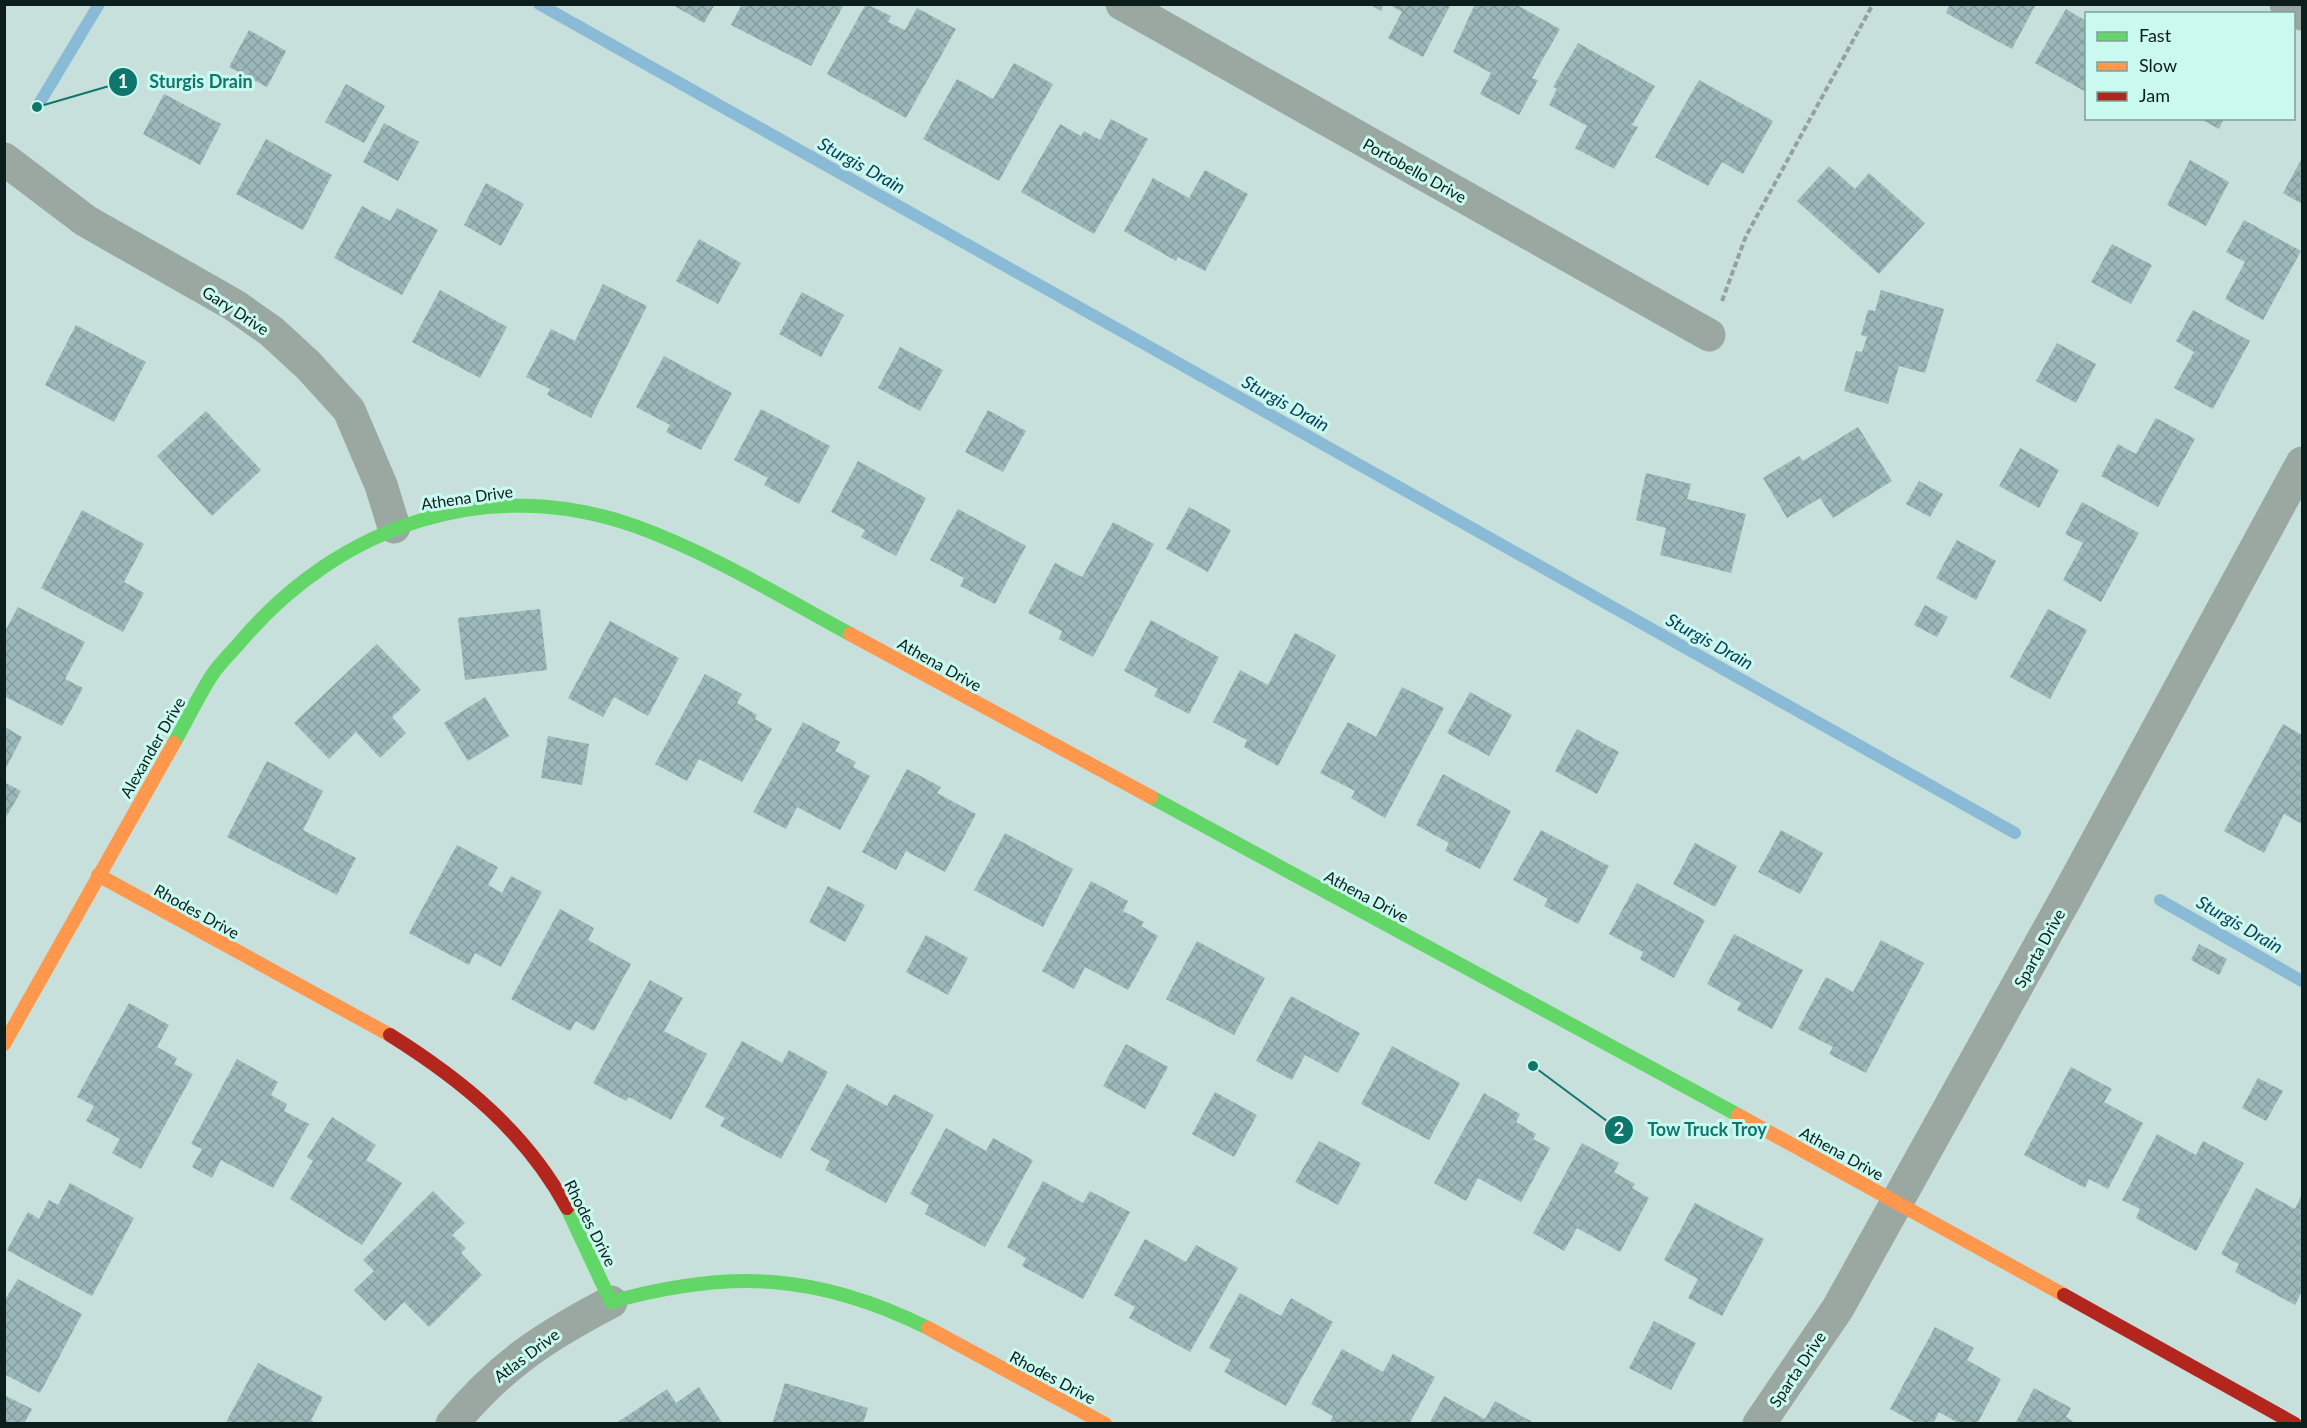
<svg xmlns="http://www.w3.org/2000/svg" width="2307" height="1428" viewBox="0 0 2307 1428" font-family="Lato,sans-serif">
	<defs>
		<pattern id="building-cross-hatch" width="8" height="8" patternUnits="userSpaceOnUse" patternTransform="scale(1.5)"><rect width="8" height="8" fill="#9cb8ba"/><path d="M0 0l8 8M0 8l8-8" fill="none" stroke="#859e9f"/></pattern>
	</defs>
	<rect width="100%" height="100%" fill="#c8e0dc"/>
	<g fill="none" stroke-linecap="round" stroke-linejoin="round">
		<path stroke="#89bbd7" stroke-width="12" d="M539 4 2015 833
			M37 107 99 4
			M2160 900 2302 981"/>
	</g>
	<path fill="url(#building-cross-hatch)" d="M671 4H715L704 23Z
		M742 4H844L811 66 731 25Z
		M866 4 891 16 888 22 905 30 917 8 956 29 906 118 827 74Z
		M1369 4H1384L1381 11Z
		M1388 4H1451L1423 57 1388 38 1402 12Z
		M1475 4H1515L1560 29 1532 78 1538 80 1519 115 1480 94 1491 73 1453 52Z
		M1950 4H2036L2012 49 1946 13Z
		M2066 9 2086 21V92L2035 63Z
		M249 30 286 51 267 87 229 67Z
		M1578 43 1655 86 1632 125 1638 127 1614 169 1575 148 1587 126 1549 105 1557 89 1553 87Z
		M1014 63 1053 84 999 181 923 139 957 79 993 99Z
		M1699 80 1773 121 1743 174 1722 162 1708 186 1655 157Z
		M346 84 385 106 364 143 325 122Z
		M164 94 221 124 200 165 143 134Z
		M2199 118H2224L2219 129Z
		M1111 119 1148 139 1094 234 1021 192 1060 124 1081 136 1084 131 1100 140Z
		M384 123 419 142 398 181 363 162Z
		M266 139 332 175 303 230 236 194Z
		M2302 158V204L2283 193Z
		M2190 160 2229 182 2206 226 2167 205Z
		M1829 166 1855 189 1869 173 1925 223 1879 274 1797 201Z
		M1205 170 1248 194 1205 271 1178 257 1176 261 1124 231 1153 178 1189 198Z
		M486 183 524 204 501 246 464 225Z
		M362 206 390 221 397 208 438 230 402 295 334 258Z
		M2244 220 2301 251 2263 320 2225 299 2245 262 2226 252Z
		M699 239 741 263 718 304 676 281Z
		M2112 244 2152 265 2131 304 2091 282Z
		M603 284 647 306 591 418 547 395 550 389 526 377 551 329 575 341Z
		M440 290 507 327 480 378 412 342Z
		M1881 290 1944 309 1925 373 1899 366 1888 404 1844 391 1856 351 1862 352 1867 337 1861 335 1868 310 1875 311Z
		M802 292 844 315 821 357 779 334Z
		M2193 310 2250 341 2213 409 2174 388 2194 352 2176 341Z
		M76 325 146 362 114 422 45 385Z
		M2057 343 2096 364 2076 403 2036 381Z
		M900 347 943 370 920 411 878 388Z
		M664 356 732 393 701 450 666 432 670 425 636 407Z
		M761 409 830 446 799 504 764 485 768 478 734 460Z
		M988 410 1026 431 1003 472 965 452Z
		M206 411 261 470 212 516 157 456Z
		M2156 418 2195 439 2158 507 2101 476 2118 444 2136 454Z
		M1858 427 1892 481 1833 518 1820 498 1787 518 1763 478 1799 456 1803 461Z
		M2020 448 2059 470 2039 508 1999 486Z
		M858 461 926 498 896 556 861 537 865 530 831 512Z
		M1646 473 1691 484 1687 499 1746 514 1731 573 1660 555 1666 528 1636 520Z
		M1919 481 1943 494 1930 517 1906 504Z
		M2082 502 2139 533 2101 602 2063 580 2083 543 2065 534Z
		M1189 507 1231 530 1208 572 1166 549Z
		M958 509 1026 546 995 604 960 586 964 578 930 560Z
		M82 510 144 544 124 582 144 593 123 632 41 588Z
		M1113 522 1154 544 1093 657 1059 639 1062 631 1028 613 1055 563 1082 577Z
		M1957 540 1996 561 1976 600 1936 578Z
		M1925 605 1948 617 1937 637 1914 625Z
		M18 607 85 642 65 679 83 688 62 726 4 696V633Z
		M540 609 547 670 465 680 458 618Z
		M2048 609 2087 630 2050 699 2010 677Z
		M1151 620 1219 657 1189 714 1154 696 1158 689 1124 671Z
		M610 621 679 658 648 716 614 697 603 717 568 698Z
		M1295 633 1336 655 1278 766 1244 747 1247 740 1213 722 1240 670 1268 685Z
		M377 644 421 690 392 717 406 733 380 758 356 732 329 759 294 723Z
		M705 674 742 694 737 703 757 715 755 719 772 729 742 782 699 759 687 781 655 764Z
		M1402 687 1444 708 1385 818 1351 798 1355 791 1320 773 1348 722 1376 737Z
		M1470 692 1512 715 1489 756 1447 733Z
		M485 697 509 736 468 761 444 723Z
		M803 722 840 742 835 751 856 762 853 767 870 776 840 830 797 807 786 829 753 812Z
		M2283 724 2302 735V824L2284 814 2264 853 2224 831Z
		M5 727 22 737 5 770Z
		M1577 729 1619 752 1597 794 1555 771Z
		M548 736 589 744 582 785 541 778Z
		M267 761 323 791 303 830 356 858 337 895 227 837Z
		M907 769 941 787 937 793 976 814 945 872 906 851 896 870 862 852Z
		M1443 774 1511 811 1480 869 1445 851 1449 843 1416 825Z
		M4 782 21 791 4 821Z
		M1541 830 1609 866 1578 924 1544 906 1548 899 1513 880Z
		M1781 830 1823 853 1800 894 1758 872Z
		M1005 833 1073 869 1043 927 974 890Z
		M1695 843 1737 866 1715 907 1673 884Z
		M457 845 498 867 488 885 502 893 511 876 542 892 501 967 475 953 469 965 409 933Z
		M1091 881 1128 901 1123 911 1144 922 1141 926 1158 936 1128 990 1085 967 1074 989 1042 971Z
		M1637 883 1705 920 1674 978 1640 959 1643 952 1609 934Z
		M828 886 865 905 845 942 809 922Z
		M560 909 594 928 588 940 631 964 594 1031 576 1021 570 1031 511 999Z
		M1734 934 1803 970 1772 1029 1737 1010 1741 1003 1707 984Z
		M926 935 968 958 948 995 906 972Z
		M1881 940 1924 963 1866 1073 1829 1054 1833 1047 1798 1029 1826 977 1853 992Z
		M1197 941 1265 978 1234 1035 1166 999Z
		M2199 944 2227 959 2219 975 2191 960Z
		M650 980 683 998 664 1031 707 1054 671 1120 629 1097 626 1101 593 1083Z
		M1291 996 1360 1033 1338 1073 1305 1055 1292 1080 1256 1061Z
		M129 1003 169 1025 157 1047 177 1058 174 1064 193 1074 141 1169 112 1153 120 1139 86 1121 94 1106 77 1097Z
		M742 1041 782 1063 789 1050 828 1072 781 1159 720 1126 725 1118 705 1107Z
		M1126 1044 1168 1067 1145 1109 1103 1086Z
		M1392 1046 1460 1083 1429 1140 1361 1104Z
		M237 1059 278 1082 271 1095 287 1104 284 1111 309 1124 273 1188 221 1160 212 1178 192 1167 202 1149 191 1144Z
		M2071 1067 2112 1089 2104 1102 2143 1123 2108 1189 2089 1179 2085 1188 2024 1155Z
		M2258 1078 2283 1091 2266 1121 2242 1108Z
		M847 1084 887 1106 894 1094 934 1115 886 1203 825 1170 830 1161 810 1150Z
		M1215 1092 1257 1115 1234 1157 1192 1134Z
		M1484 1093 1520 1114 1516 1122 1536 1134 1533 1139 1550 1148 1521 1202 1478 1178 1466 1201 1434 1183Z
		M332 1117 376 1145 366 1160 402 1183 362 1245 290 1199 313 1161 307 1157Z
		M946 1128 986 1151 993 1138 1033 1160 985 1247 925 1214 929 1205 910 1194Z
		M2157 1134 2196 1155 2203 1141 2244 1163 2196 1251 2136 1218 2140 1209 2122 1200Z
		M1319 1141 1361 1163 1338 1205 1295 1182Z
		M1582 1143 1619 1163 1614 1172 1635 1184 1632 1188 1649 1198 1620 1252 1577 1228 1564 1251 1533 1233Z
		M1043 1181 1083 1203 1090 1191 1130 1212 1083 1299 1022 1266 1026 1258 1007 1247Z
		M70 1183 134 1218 92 1296 7 1250 28 1212 39 1219 49 1200 58 1205Z
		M2256 1188 2295 1209 2302 1194V1291L2295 1305 2235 1272 2239 1264 2221 1254Z
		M433 1191 465 1223 452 1235 466 1248 461 1253 482 1275 429 1327 404 1302 385 1321 354 1290 374 1271 363 1260Z
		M1695 1203 1764 1239 1722 1316 1688 1298 1698 1279 1664 1260Z
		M1145 1239 1186 1262 1196 1245 1238 1268 1190 1352 1129 1318 1135 1307 1114 1295Z
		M18 1279 82 1314 40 1393 4 1374V1301Z
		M1240 1293 1281 1316 1291 1298 1333 1322 1286 1406 1224 1372 1231 1360 1209 1348Z
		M1654 1321 1696 1343 1671 1390 1629 1368Z
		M1935 1327 1974 1348 1967 1360 2001 1379 1977 1424H1960L1939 1412 1933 1424H1918L1890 1409Z
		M1342 1349 1383 1372 1393 1354 1435 1377 1409 1424H1329L1333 1416 1311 1404Z
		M258 1363 323 1397 311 1420 317 1424H225Z
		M785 1383 868 1408 863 1424H772Z
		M699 1387 723 1424H615L667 1389 676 1403Z
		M2034 1388 2071 1408 2066 1417 2077 1424H2015Z
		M4 1395 32 1409 24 1424H4Z
		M1444 1396 1485 1419 1495 1401 1536 1424H1429Z"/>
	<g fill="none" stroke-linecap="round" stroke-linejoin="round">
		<path stroke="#95a19d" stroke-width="4" stroke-dasharray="6 3" stroke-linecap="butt" d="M1722 301 1746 236 1873 4"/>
		<path stroke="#9aa8a1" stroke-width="33" d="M1122 4 1709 335
			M2286 4 2302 14
			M4 159 86 221 234 305 271 331 308 365 349 410 381 485 394 527
			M452 1424C501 1365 544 1337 611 1302
			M1759 1424 1838 1308 2066 898 2302 463"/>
		<path stroke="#63d668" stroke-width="14" d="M174 743C187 720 198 697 212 675 220 663 232 652 242 640 340 525 489 474 635 526 710 553 780 596 850 634
			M1151 797 1738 1115
			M567 1208 611 1302C729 1269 817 1273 928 1328"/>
		<path stroke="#ff974d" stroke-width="14" d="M850 634 1151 797
			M98 875 390 1035
			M4 1044 174 743
			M1738 1115 2064 1295
			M928 1328 1105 1424"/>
		<path stroke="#b3261e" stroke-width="14" d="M390 1035C462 1080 526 1132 567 1208
			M2064 1295 2295 1424"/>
	</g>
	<g text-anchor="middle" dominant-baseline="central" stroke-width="6" stroke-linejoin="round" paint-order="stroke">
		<g font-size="16" fill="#0c1e1b" stroke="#caf9f0">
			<text transform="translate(1415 170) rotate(29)">Portobello Drive</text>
			<text transform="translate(236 310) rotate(33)">Gary Drive</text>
			<text transform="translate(467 497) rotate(-8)">Athena Drive</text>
			<text transform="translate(940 664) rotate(29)">Athena Drive</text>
			<text transform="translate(152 747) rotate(-60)">Alexander Drive</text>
			<text transform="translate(1367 896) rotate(28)">Athena Drive</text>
			<text transform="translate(197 911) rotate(29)">Rhodes Drive</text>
			<text transform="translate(2039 948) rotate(-61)">Sparta Drive</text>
			<text transform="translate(1842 1153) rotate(29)">Athena Drive</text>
			<text transform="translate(591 1223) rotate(63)">Rhodes Drive</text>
			<text transform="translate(526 1355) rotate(-37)">Atlas Drive</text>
			<text transform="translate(1797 1369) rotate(-56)">Sparta Drive</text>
			<text transform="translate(1053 1377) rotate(28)">Rhodes Drive</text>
		</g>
		<g font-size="18" font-style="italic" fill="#093c58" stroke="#caf9f0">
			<text transform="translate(862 165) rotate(29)">Sturgis Drain</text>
			<text transform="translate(1286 403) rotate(29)">Sturgis Drain</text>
			<text transform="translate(1710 641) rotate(29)">Sturgis Drain</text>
			<text transform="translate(2240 924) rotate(30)">Sturgis Drain</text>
		</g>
	</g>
	<path fill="none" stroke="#0f766e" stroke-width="2" d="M37 107L123 82M1533 1066L1619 1130"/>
	<g fill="#0f766e" stroke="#caf9f0" stroke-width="2">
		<circle cx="37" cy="107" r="6"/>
		<circle cx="1533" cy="1066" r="6"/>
		<circle cx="123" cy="82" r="15"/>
		<circle cx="1619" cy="1130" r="15"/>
	</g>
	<g font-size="18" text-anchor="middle" font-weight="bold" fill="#fff">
		<text x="123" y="88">1</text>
		<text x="1619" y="1136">2</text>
	</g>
	<g font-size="18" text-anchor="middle" font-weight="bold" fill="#0f766e" stroke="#caf9f0" stroke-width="6" stroke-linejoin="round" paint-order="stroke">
		<text x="201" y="88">Sturgis Drain</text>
		<text x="1707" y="1136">Tow Truck Troy</text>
	</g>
	<rect width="2307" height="1428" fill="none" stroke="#0c1e1b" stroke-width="12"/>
	<rect x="2085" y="12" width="210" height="108" fill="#caf9f0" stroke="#7ea19b" stroke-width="1.5"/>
	<rect x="2097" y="32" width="30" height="9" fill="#63d668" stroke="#7ea19b" stroke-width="1.5"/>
	<text x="2139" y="42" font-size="18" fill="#0c1e1b">Fast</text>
	<rect x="2097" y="62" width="30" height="9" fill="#ff974d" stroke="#7ea19b" stroke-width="1.5"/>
	<text x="2139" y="72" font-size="18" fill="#0c1e1b">Slow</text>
	<rect x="2097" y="92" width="30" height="9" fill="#b3261e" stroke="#7ea19b" stroke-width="1.5"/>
	<text x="2139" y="102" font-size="18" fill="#0c1e1b">Jam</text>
</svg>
